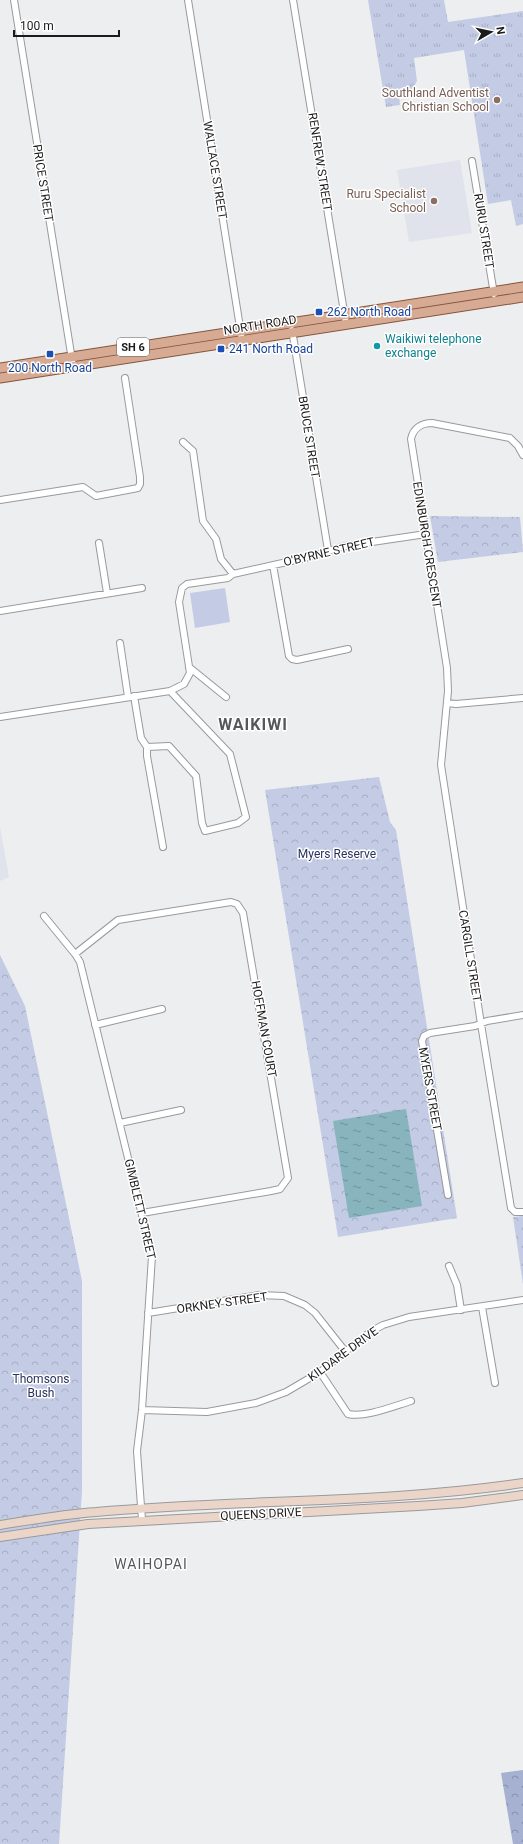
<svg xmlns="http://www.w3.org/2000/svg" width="523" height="1844" viewBox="0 0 523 1844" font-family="Roboto,sans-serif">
	<defs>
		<pattern id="grass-tufts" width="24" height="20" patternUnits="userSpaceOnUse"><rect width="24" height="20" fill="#c3cbe5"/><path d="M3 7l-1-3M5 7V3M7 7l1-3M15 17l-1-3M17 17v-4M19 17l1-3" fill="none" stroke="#a7aec4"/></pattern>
		<pattern id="forest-crowns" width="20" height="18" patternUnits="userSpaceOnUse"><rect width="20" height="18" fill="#a6b1d2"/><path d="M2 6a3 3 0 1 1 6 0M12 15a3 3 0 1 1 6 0" fill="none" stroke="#868faa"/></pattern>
		<pattern id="park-crowns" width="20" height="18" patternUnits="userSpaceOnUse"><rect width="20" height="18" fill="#c3cbe5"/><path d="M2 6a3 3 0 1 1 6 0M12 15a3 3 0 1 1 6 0" fill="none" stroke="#a7aec4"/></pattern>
		<pattern id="water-ripples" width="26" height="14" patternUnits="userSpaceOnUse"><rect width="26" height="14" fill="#88b4be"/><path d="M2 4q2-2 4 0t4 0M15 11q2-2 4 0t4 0" fill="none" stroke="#6e929a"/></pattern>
	</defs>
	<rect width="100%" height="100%" fill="#edeef0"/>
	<path fill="#e0e3ec" d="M460 160 472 233 409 242 397 170Z
		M0 827 9 877 0 881Z"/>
	<path fill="url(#grass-tufts)" d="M368 0H444L448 22 523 11V224L516 226 511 200 488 204 464 50 414 58 417 81 410 93 399 95 400 105 386 107Z"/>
	<path fill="url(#forest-crowns)" d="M523 1770V1844H513L501 1773Z"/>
	<path fill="url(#park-crowns)" d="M430 516 520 517 523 552 438 562Z
		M379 777 390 822 396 830 457 1218 338 1237 265 790Z
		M0 955 25 1006 82 1281V1491L59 1844H0Z
		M523 1216V1284L513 1217Z"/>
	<path fill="#c3cbe5" d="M225 588 230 622 195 628 190 593Z"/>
	<path fill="url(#water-ripples)" d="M406 1109 422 1206 349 1218 333 1121Z"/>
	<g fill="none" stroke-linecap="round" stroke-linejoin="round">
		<g stroke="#999a9c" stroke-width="8">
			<path id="minor" d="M14 0 73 366
				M188 0 242 340
				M293 0 346 324
				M472 161 494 294
				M292 330 328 550
				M183 442 193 451 203 521 216 539 221 559 233 574
				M523 455 518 446 510 438 432 423C421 423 413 429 411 439L447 668 448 691 441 765 481 1024 511 1208 515 1212H523
				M0 500 83 487 96 496 138 488 140 484V477L125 378
				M99 543 107 593
				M273 565 289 656 292 659 297 660 348 649
				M0 611 142 588
				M120 643 128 697
				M189 667 226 697
				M134 696 141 738 147 747V756L163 847
				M447 703 456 704 523 698
				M0 717 170 691 184 684 190 673 179 602 182 588 187 584 228 578 233 574 309 557 345 546 426 534
				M147 747 169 746 196 776 202 823 205 831 238 823 246 817 230 754 170 691
				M44 916 75 954 80 962 152 1256 142 1410 137 1451 142 1520
				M75 954 118 920 231 902 237 904 243 913 288 1178 280 1189 271 1191 142 1213
				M95 1025 162 1009
				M120 1123 181 1110
				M448 1195 422 1041 424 1036 430 1033 475 1026 487 1021 523 1015
				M449 1266 457 1285 461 1310
				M482 1307 495 1383
				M148 1313 259 1295 284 1296 305 1305 315 1313 345 1351
				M320 1372 348 1414C365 1418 394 1406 411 1401
				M142 1410 207 1412 256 1403 286 1392 320 1372 370 1332 383 1325 409 1317 523 1300"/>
		</g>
		<g stroke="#999a9c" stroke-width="10">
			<path id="secondary" d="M0 1525C32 1520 64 1514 96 1512 238 1499 382 1504 523 1483
				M0 1537 88 1524 418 1506 462 1503 523 1495"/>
		</g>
		<g stroke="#84543b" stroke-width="11">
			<path id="primary" d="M0 368 523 287
				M0 378 523 297"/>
		</g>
		<use href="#minor" stroke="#fff" stroke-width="6"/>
		<use href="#secondary" stroke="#ebd5c9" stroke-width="8"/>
		<use href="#primary" stroke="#d7aa94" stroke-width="9"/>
	</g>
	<g fill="#8d6e63" stroke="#fff" stroke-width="1.5">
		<circle cx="497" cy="100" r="4"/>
		<circle cx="434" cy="201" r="4"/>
	</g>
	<g fill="#1a4fb4" stroke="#fff" stroke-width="1.5">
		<rect x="315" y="308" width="8" height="8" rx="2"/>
		<rect x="217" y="345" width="8" height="8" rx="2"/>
		<rect x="46" y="350" width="8" height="8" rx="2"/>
	</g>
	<circle fill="#0f9aa8" stroke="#fff" stroke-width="1.5" cx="377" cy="346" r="4"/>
	<g text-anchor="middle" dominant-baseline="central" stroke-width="3" stroke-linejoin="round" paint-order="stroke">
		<rect fill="#fff" stroke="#5f5f60" stroke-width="1" x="117" y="338" width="32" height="18" rx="3"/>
		<g font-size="11" font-weight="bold" fill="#1b1b1c">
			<text x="133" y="347">SH 6</text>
		</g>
		<g font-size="12" fill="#785e54" stroke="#fff" text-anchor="end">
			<text x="489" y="93">Southland Adventist<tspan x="489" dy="14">Christian School</tspan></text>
			<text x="426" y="194">Ruru Specialist<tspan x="426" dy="14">School</tspan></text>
		</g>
		<g font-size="12" fill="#1b1b1c" stroke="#fff">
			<text transform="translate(320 162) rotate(81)">RENFREW STREET</text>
			<text transform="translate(215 170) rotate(81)">WALLACE STREET</text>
			<text transform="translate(43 183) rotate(81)">PRICE STREET</text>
			<text transform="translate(484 231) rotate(81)">RURU STREET</text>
			<text transform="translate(260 325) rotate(-9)">NORTH ROAD</text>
			<text transform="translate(309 437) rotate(81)">BRUCE STREET</text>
			<text transform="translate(427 545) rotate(81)">EDINBURGH CRESCENT</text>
			<text transform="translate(329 552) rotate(-13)">O'BYRNE STREET</text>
			<text transform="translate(470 956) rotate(81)">CARGILL STREET</text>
			<text transform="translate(264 1029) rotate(80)">HOFFMAN COURT</text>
			<text transform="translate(430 1089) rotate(80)">MYERS STREET</text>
			<text transform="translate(140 1209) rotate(77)">GIMBLETT STREET</text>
			<text transform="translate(222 1303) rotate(-8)">ORKNEY STREET</text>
			<text transform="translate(343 1354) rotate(-36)">KILDARE DRIVE</text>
			<text transform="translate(261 1514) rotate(-3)">QUEENS DRIVE</text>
		</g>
		<g font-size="12" fill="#164399" stroke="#fff" text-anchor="start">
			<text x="327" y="312">262 North Road</text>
			<text x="229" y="349">241 North Road</text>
			<text x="50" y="368" text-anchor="middle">200 North Road</text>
		</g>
		<g font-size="12" fill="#0d838f" stroke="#fff" text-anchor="start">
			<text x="385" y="339">Waikiwi telephone<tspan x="385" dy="14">exchange</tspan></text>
		</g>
		<g font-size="12" fill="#28325e" stroke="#fff">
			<text x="337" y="854">Myers Reserve</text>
			<text x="41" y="1379">Thomsons<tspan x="41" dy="14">Bush</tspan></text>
		</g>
		<g font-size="14" letter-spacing="1" fill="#565759" stroke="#fff">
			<text x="151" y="1564">WAIHOPAI</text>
		</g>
		<g font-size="16" font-weight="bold" letter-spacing="1" fill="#565759" stroke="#fff">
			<text x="253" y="724">WAIKIWI</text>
		</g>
	</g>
	<g transform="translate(491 32) rotate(81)" stroke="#ffffff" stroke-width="3" paint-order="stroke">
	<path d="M0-3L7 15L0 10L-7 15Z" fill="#1b1b1c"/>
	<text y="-6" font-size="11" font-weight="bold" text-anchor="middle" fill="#1b1b1c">N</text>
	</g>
	<path d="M14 30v6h105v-6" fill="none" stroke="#1b1b1c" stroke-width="2"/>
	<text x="20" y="30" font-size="12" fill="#1b1b1c" stroke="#ffffff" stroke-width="3" paint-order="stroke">100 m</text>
</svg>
